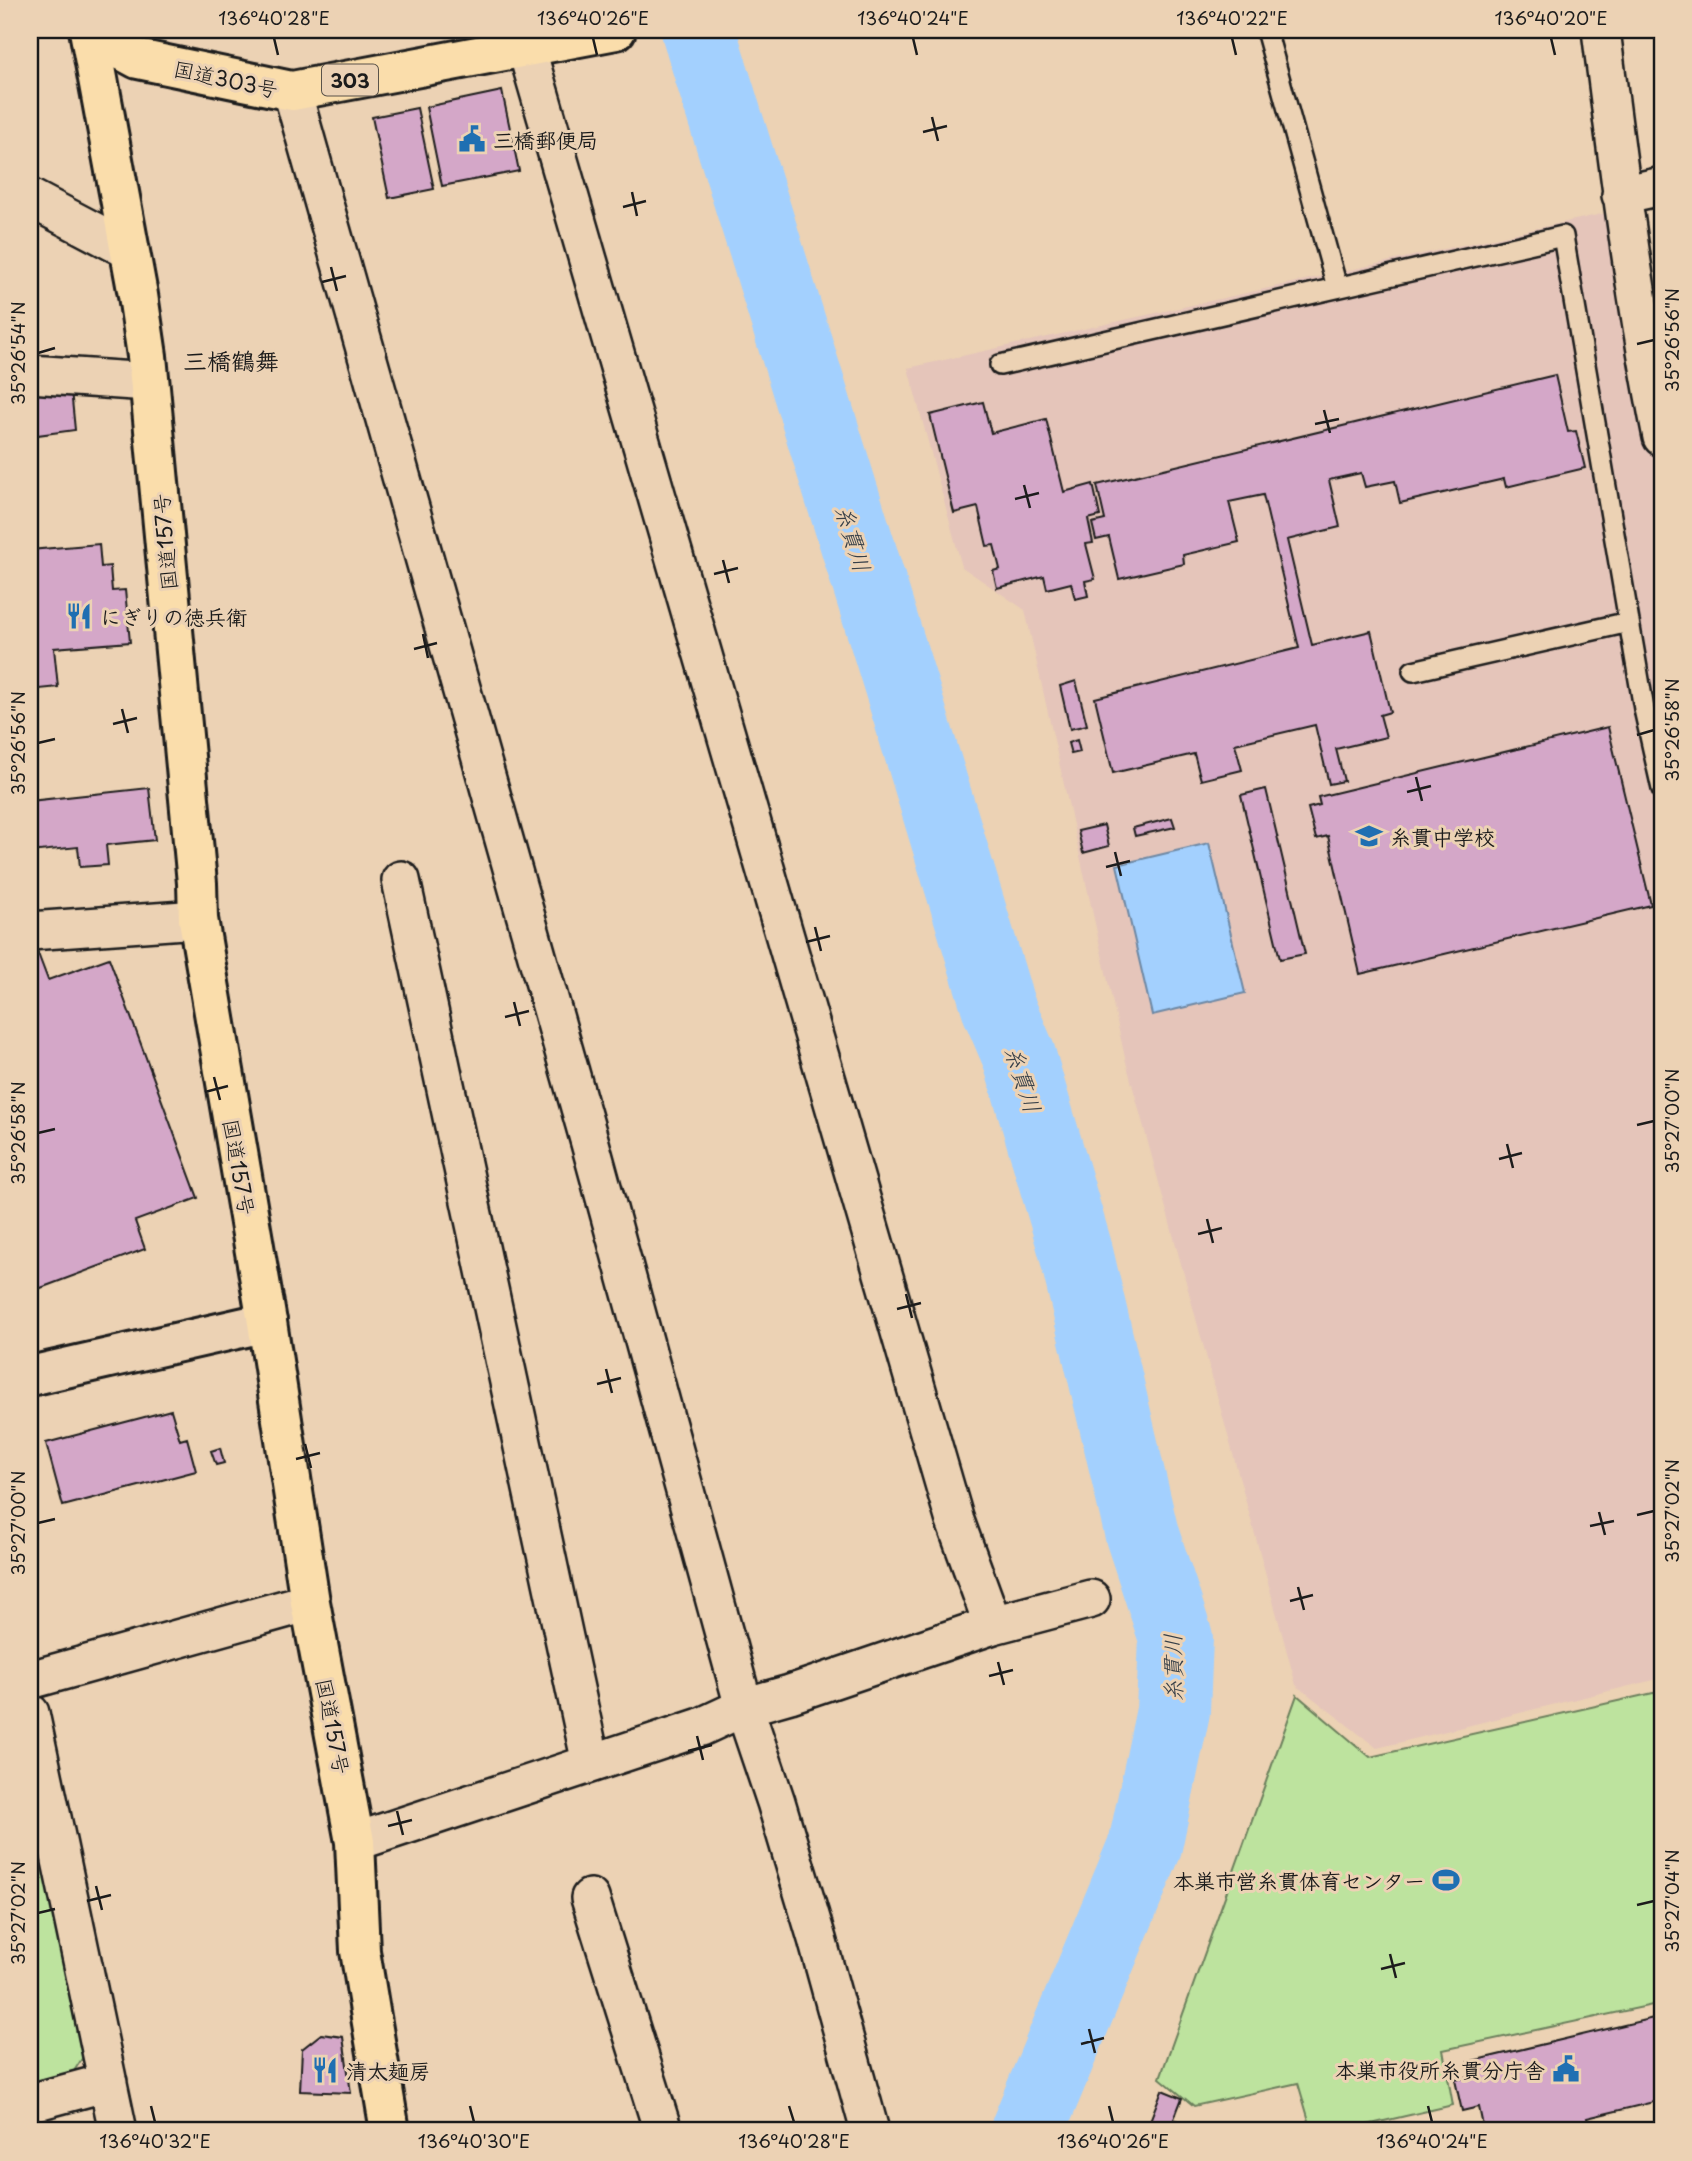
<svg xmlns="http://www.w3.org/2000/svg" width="1692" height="2161" viewBox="0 0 1692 2161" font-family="'Playpen Sans','Klee One',sans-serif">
	<rect width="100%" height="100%" fill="#ecd2b4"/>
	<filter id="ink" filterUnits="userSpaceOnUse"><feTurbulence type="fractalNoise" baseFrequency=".0143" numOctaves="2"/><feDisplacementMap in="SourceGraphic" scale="14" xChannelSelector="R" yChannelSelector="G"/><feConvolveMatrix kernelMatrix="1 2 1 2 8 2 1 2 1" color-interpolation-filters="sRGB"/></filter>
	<g filter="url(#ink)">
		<path fill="#e5c5ba" d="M1611 212 1662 470V1678L1377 1748 1296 1685 1126 1062 1025 610 962 567 908 368Z"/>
		<path fill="#bde39e" stroke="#6c805d" stroke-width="2" d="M1662 1691V2003L1443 2050 1453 2105 1341 2131H1312L1298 2083 1194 2106 1160 2078 1297 1695 1370 1757Z
			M30 1755 85 2054 74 2071 30 2085Z"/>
		<path fill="#a3d0fe" stroke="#6d88a4" stroke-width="2" d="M1209 843 1245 993 1152 1015 1117 865Z"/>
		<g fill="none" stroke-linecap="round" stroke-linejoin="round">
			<path stroke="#a3d0fe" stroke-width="74" d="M698 30 910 715 999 1009 1019 1056 1075 1248 1142 1535 1176 1638 1173 1711 1145 1846 1027 2131"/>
		</g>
		<path fill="#d4a7c8" stroke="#1c1c1c" stroke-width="2" d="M502 91 519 171 442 186 426 107Z
			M417 108 434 189 389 198 372 117Z
			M1555 375 1568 432 1576 431 1585 468 1506 487 1504 479 1400 503 1395 481 1365 487 1361 473 1329 480 1340 527 1287 540 1312 645 1371 631 1390 712 1380 715 1386 737 1336 749 1344 781 1329 784 1315 725 1235 744 1242 770 1201 780 1194 754 1113 773 1095 698 1299 648 1263 495 1229 502 1239 542 1183 555 1184 564 1119 579 1109 537 1096 540 1092 523 1105 520 1097 485Z
			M70 380 75 430 30 436V384Z
			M983 402 991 433 1046 419 1064 492 1093 484 1100 516 1088 519 1093 543 1086 544 1095 579 1085 581 1088 596 1075 599 1071 583 1047 589 1044 576 997 588 993 571 1000 569 994 545 987 546 978 507 954 513 930 415Z
			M99 544 101 567 110 566 112 591 125 590 130 642 54 648 58 687 30 690V550Z
			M1076 681 1087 725 1070 729 1060 686Z
			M1608 727 1651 905 1360 974 1328 836 1316 839 1308 808 1320 805 1318 797Z
			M1077 740 1080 752 1071 754 1068 743Z
			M149 788 155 840 106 845 108 865 80 867 78 847 30 852V801Z
			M1266 789 1305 954 1280 959 1241 795Z
			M1172 818 1175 827 1135 836 1133 828Z
			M1104 825 1109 846 1083 853 1078 831Z
			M37 951 48 980 109 958 198 1198 135 1221 145 1249 30 1292V954Z
			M171 1410 180 1440 187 1438 196 1471 63 1506 46 1443Z
			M220 1448 224 1463 216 1465 211 1451Z
			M1662 2016V2100L1587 2118 1590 2131H1484L1479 2107 1462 2111 1455 2080 1471 2076 1468 2062Z
			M321 2034 343 2037 351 2093 300 2091 302 2049Z
			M1162 2090 1182 2098 1174 2119 1179 2122 1175 2131H1146Z"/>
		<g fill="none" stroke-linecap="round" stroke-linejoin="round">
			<g stroke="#1c1c1c" stroke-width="24">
				<path id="service" d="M1266 30 1337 287
					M1000 365 1563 236 1644 709 1662 789
					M1413 671 1629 622"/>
			</g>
			<g stroke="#1c1c1c" stroke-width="42">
				<path id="minor" d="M1601 30C1618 166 1635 302 1662 437
					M526 47 955 1521 993 1625
					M292 91 590 1143 744 1707 776 1802 817 1939 870 2131
					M1621 195 1662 186
					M30 198 129 250
					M30 374 149 382
					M401 880 591 1763
					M30 931 198 919
					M30 1680 310 1602
					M30 1713 118 2131
					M355 1842 701 1727 744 1707 790 1694 993 1625 1091 1599
					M590 1898 663 2131
					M30 2103 108 2082"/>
			</g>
			<g stroke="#1c1c1c" stroke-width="44">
				<path id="tertiary" d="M30 1376 267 1322"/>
			</g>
			<g stroke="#1c1c1c" stroke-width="44">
				<path id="trunk" d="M89 30 138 295 147 356 197 883 198 919 267 1322 310 1602 355 1842 360 1951 390 2131
					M90 33 138 59 292 91 616 30"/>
			</g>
			<use href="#service" stroke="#ecd2b4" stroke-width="19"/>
			<use href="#minor" stroke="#ecd2b4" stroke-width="37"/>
			<use href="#tertiary" stroke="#ecd2b4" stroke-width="38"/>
			<use href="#trunk" stroke="#faddab" stroke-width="38"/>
		</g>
	</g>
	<path fill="none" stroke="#1c1c1c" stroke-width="2.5" d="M274 38 278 55M593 38 597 55M913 38 917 55M1232 38 1236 55M1551 38 1555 55M932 117 938 141M923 132 947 126M632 192 637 216M623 207 646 201M331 267 337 291M322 282 346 276M1637 344 1654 340M38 353 55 348M1324 410 1330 433M1315 424 1339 419M1024 485 1030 508M1015 499 1039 493M723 560 729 583M714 574 738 568M423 634 428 658M414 649 437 643M122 709 128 733M113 724 137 718M1637 735 1654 730M38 743 55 739M1416 777 1422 801M1407 792 1431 786M1115 852 1121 876M1106 867 1130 861M815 927 821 951M806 942 830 936M514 1002 520 1026M505 1017 529 1011M214 1077 220 1100M205 1092 228 1086M1637 1125 1654 1121M38 1133 55 1129M1507 1144 1513 1168M1499 1159 1522 1153M1207 1219 1213 1243M1198 1234 1222 1228M906 1294 912 1318M897 1309 921 1303M606 1369 612 1393M597 1384 621 1378M305 1444 311 1468M296 1459 320 1453M1599 1512 1605 1535M1637 1515 1654 1511M38 1523 55 1519M1590 1526 1614 1521M1298 1587 1304 1610M1290 1601 1313 1595M998 1662 1004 1685M989 1676 1013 1670M697 1736 703 1760M688 1751 712 1745M397 1811 403 1835M388 1826 412 1820M96 1886 102 1910M87 1901 111 1895M1637 1905 1654 1901M38 1913 55 1909M1390 1954 1396 1978M1381 1969 1405 1963M1089 2029 1095 2053M1081 2044 1104 2038M151 2106 155 2122M470 2106 474 2122M789 2106 794 2122M1109 2106 1113 2122M1428 2106 1432 2122"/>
	<defs>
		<g id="civic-bare" transform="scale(2.1)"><path d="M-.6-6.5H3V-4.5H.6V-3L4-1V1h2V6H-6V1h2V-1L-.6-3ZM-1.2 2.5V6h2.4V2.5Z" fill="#1f6fb2" stroke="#ecd2b4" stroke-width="2.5" paint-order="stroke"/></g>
		<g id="restaurant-bare" transform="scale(2.1)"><path d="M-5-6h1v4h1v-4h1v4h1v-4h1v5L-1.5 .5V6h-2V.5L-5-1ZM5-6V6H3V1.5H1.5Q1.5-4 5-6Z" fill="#1f6fb2" stroke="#ecd2b4" stroke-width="2.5" paint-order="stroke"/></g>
		<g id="school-bare" transform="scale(2.1)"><path d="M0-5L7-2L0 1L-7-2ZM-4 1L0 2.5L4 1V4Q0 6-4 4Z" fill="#1f6fb2" stroke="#ecd2b4" stroke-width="2.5" paint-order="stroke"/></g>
		<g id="stadium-bare" transform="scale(2.1)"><path d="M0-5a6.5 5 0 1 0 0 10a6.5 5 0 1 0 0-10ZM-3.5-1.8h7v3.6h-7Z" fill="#1f6fb2" stroke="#ecd2b4" stroke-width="2.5" paint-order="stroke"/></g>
	</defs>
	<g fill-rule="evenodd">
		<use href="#civic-bare" x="472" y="139"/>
		<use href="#restaurant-bare" x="79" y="616"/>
		<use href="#school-bare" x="1369" y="836"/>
		<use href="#stadium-bare" x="1446" y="1880"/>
		<use href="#civic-bare" x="1566" y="2069"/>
		<use href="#restaurant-bare" x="325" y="2070"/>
	</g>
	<g text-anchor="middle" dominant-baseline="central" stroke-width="6" stroke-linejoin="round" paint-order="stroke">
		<rect fill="#ecd2b4" stroke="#5a534a" stroke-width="2" x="322" y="64.5" width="56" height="31" rx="5"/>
		<g font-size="19" font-weight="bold" fill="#1c1c1c">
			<text x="350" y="80">303</text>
		</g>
		<g font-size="21" fill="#1c1c1c" stroke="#ecd2b4">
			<text transform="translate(226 78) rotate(12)">国道303号</text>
			<text transform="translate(164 542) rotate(-95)">国道157号</text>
			<text transform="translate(240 1167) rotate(80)">国道157号</text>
			<text transform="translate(334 1726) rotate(79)">国道157号</text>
		</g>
		<g font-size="21" font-weight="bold" fill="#1c1c1c" stroke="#ecd2b4" text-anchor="start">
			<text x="493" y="139">三橋郵便局</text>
			<text x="100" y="616">にぎりの徳兵衛</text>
			<text x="1390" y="836">糸貫中学校</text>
			<text x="1425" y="1880" text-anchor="end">本巣市営糸貫体育センター</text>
			<text x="1545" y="2069" text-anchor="end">本巣市役所糸貫分庁舎</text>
			<text x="346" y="2070">清太麺房</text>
		</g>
		<g font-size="23" font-style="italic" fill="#374049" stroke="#ecd2b4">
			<text transform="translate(854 538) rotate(73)">糸貫川</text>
			<text transform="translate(1024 1079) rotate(72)">糸貫川</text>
			<text transform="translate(1172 1668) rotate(-91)">糸貫川</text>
		</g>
		<g font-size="24" font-weight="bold" fill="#1c1c1c" stroke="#ecd2b4">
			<text x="231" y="360">三橋鶴舞</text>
		</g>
	</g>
	<rect width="1692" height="2161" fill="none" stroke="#ecd2b4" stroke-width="77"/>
	<rect x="38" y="38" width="1616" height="2084" fill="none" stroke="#1c1c1c" stroke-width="2.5"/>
	<g font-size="18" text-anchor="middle" fill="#1c1c1c">
		<text x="274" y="25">136°40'28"E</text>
		<text x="593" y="25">136°40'26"E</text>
		<text x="913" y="25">136°40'24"E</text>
		<text x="1232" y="25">136°40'22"E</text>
		<text x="1551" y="25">136°40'20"E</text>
		<text transform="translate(1673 340) rotate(-90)" y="6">35°26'56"N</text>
		<text transform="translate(19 353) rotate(-90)" y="6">35°26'54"N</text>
		<text transform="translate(1673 730) rotate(-90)" y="6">35°26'58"N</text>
		<text transform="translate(19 743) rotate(-90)" y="6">35°26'56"N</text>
		<text transform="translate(1673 1121) rotate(-90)" y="6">35°27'00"N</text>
		<text transform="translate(19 1133) rotate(-90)" y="6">35°26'58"N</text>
		<text transform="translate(1673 1511) rotate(-90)" y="6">35°27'02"N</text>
		<text transform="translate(19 1523) rotate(-90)" y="6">35°27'00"N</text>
		<text transform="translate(1673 1901) rotate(-90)" y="6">35°27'04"N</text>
		<text transform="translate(19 1913) rotate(-90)" y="6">35°27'02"N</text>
		<text x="155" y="2148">136°40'32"E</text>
		<text x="474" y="2148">136°40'30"E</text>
		<text x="794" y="2148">136°40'28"E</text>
		<text x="1113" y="2148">136°40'26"E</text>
		<text x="1432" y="2148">136°40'24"E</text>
	</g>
</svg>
